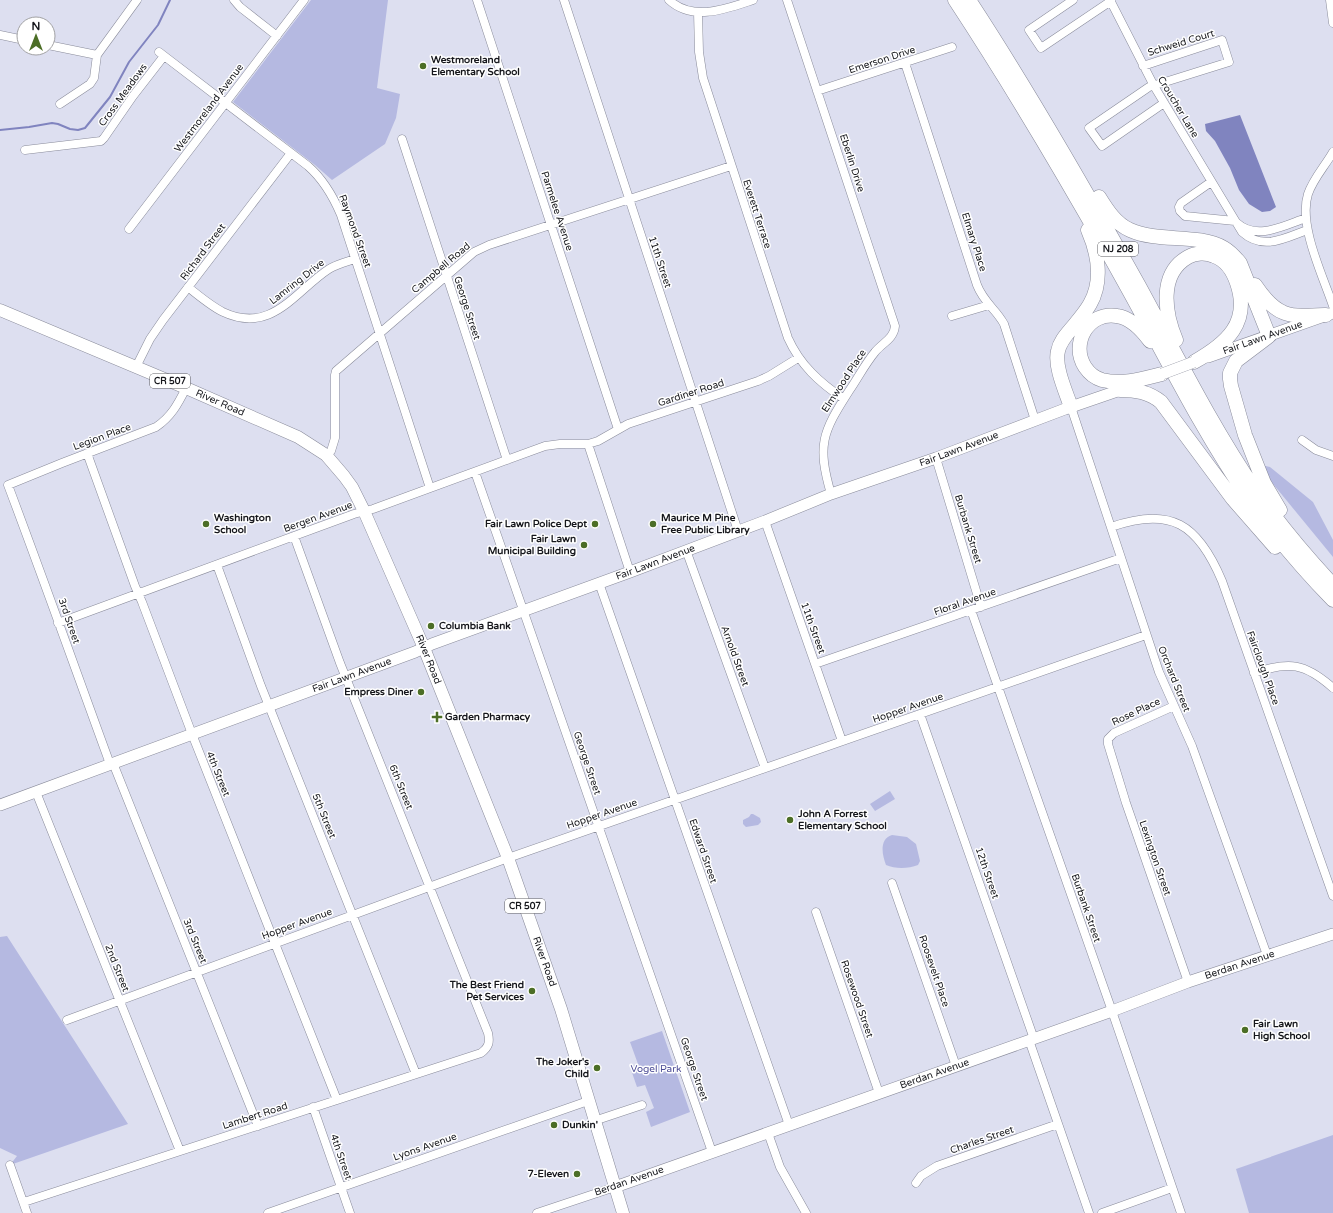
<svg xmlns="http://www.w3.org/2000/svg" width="1333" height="1213" viewBox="0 0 1333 1213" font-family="'Varela Round',sans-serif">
	<rect width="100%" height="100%" fill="#dddff0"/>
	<path fill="#b5b9e1" d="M311 0H388L377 88 400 94 396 118 385 144 332 180 315 165 233 102Z
		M1261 465 1270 467 1313 502 1333 540V557L1269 479Z
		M890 791 895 799 875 811 870 804Z
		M751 814H753L760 818 761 822 758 825 746 827 743 824V820L749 817Z
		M892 835 907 837 916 844 920 861 918 865C908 869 895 869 886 865 882 855 879 839 892 835Z
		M7 936 128 1124 10 1165 17 1156 0 1148V937Z
		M662 1031 690 1112 651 1127 646 1112 654 1108 645 1085 637 1087 630 1067 638 1064 630 1042Z
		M1333 1135V1213H1249L1236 1169Z"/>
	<path fill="#8084bf" d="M1240 115 1276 207 1270 211 1262 212 1249 204 1239 190 1230 168 1215 141 1206 131 1205 124Z"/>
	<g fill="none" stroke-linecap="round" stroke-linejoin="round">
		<path stroke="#8084bf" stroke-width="2" d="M0 130 29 127 52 123 58 124 70 129 78 130 85 128 110 97 129 62 158 25 170 0"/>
		<g stroke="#898b9a" stroke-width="9">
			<path id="street" d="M234 0 240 7 277 36
				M477 0 618 429
				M564 0 738 531
				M669 0C693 22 726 9 753 0
				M787 0 895 326C894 339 882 343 875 352 865 364 858 378 849 391 822 433 817 445 831 494
				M1073 0 1029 30 1041 48 1111 1
				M1110 0 1154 86 1242 232C1263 251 1285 238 1307 230
				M1330 0 1333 23
				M698 12 699 52 703 78 788 338C800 365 820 383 844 399
				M0 35 24 40
				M48 45 97 55
				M159 52 308 166C324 180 333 196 341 215L430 488
				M905 63 977 285C984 303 996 309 1004 324L1035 420
				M1143 66 1222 40 1229 62 1149 87 1089 128 1102 146 1164 103
				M817 91 952 47
				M60 104 90 84 94 78 97 55 137 0
				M402 139 507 460
				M25 150 101 141 104 138 133 96 164 56
				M1333 152C1325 166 1313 179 1308 194 1298 225 1323 276 1333 306
				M1211 182 1181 203 1179 207 1180 211 1185 216 1235 221
				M1237 223C1257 241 1285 225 1306 218
				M129 229 304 0
				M188 287C199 296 211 306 223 312 272 335 295 291 329 269 337 264 346 262 355 259
				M952 316 989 305
				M136 367 150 339 163 320 291 153
				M1071 407 1159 672 1192 746 1267 955
				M1302 440 1316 450 1333 456
				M588 444 630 572
				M87 453 135 586 142 602 192 734 337 1100
				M326 455 331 451 335 438V375L336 371 474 252 489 245 731 166
				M936 458 981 607
				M475 472 712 1152
				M765 521 842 741
				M1111 527C1171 506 1198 524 1222 581L1333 896
				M686 550 765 768
				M217 565 261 686 416 1074
				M599 583 789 1125
				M971 610 1112 1011 1181 1213
				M58 623 354 514 373 509 545 446 560 444H588L598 441 628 424 758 381 769 376 798 358
				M815 664 1121 558
				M1254 673C1289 661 1305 663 1333 688
				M1174 706 1114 733 1108 739V744L1126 803 1188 982
				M920 714 1034 1039
				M113 763 258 1126
				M110 764C76 671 43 578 8 485L62 463 156 427C171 417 178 404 186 388
				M36 792 180 1151
				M892 883 956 1066
				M816 912 879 1093
				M67 1020 508 858 1146 635
				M1029 1040 1089 1213
				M313 1107 350 1213
				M594 1121 642 1105
				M768 1133 780 1167 806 1213
				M10 1165 27 1213
				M916 1183 921 1176 937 1166 1058 1124
				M24 1202 481 1053C489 1047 490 1042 488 1033L340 663 294 536
				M268 1213 588 1101
				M537 1213 615 1187
				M1102 1213 1172 1188"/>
		</g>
		<g stroke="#898b9a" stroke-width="12">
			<g id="secondary">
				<path id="s1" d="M1208 357 1333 313"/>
				<path id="s2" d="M0 805 415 652 432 644 630 572 765 521 831 494 936 458 1065 409 1126 388"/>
				<path id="s3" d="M615 1187 1112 1011 1188 982 1333 934"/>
			</g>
		</g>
		<g stroke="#898b9a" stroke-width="13">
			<g id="primary">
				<path id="s4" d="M0 310 186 388 298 437 326 455 344 476 352 487 364 511 424 648 508 858 561 1009 623 1213"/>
			</g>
		</g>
		<g stroke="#898b9a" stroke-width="15">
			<path id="highway" d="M955 0C1016 93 1072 188 1126 285 1165 355 1201 429 1247 496 1272 533 1302 568 1333 600
				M969 0C1030 93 1085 189 1139 286 1176 354 1212 427 1256 491 1279 524 1305 555 1333 585
				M1099 197C1107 210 1116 224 1130 230 1159 243 1197 233 1224 248 1231 252 1235 257 1240 263L1269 336 1236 361 1230 373V379L1231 386 1245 435 1258 468 1264 483 1280 510
				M1255 285C1277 318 1289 317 1326 315
				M1176 340C1165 314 1158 274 1188 257 1195 253 1206 252 1214 256 1226 260 1233 271 1237 283 1251 323 1226 344 1194 362
				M1150 341C1142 330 1131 318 1117 316 1088 311 1070 344 1085 367 1089 373 1095 378 1102 380 1122 385 1142 379 1162 374
				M1120 390C1136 390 1149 392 1161 402L1233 499 1275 547
				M1071 407C1066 392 1054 366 1058 351 1060 340 1069 332 1076 323 1081 317 1086 311 1090 304 1103 281 1098 253 1088 230"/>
		</g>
		<use href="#street" stroke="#fff" stroke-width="8"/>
		<use href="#secondary" stroke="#fff" stroke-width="11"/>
		<use href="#primary" stroke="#fff" stroke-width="12"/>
		<use href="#highway" stroke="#fff" stroke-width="14"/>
		<g stroke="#898b9a" stroke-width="12" stroke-linecap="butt">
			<path id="secondary-bridge" d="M1162 374 1194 362"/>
		</g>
		<use href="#secondary-bridge" stroke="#fff" stroke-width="11"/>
	</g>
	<g fill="#4c6e26" stroke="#fff" stroke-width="1.5">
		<circle cx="423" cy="66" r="4"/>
		<circle cx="206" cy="524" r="4"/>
		<circle cx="595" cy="524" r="4"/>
		<circle cx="653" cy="524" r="4"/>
		<circle cx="584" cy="545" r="4"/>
		<circle cx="431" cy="626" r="4"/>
		<circle cx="421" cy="692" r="4"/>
		<path d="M435 711h4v4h4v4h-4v4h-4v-4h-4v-4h4z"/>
		<circle cx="790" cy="820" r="4"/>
		<circle cx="532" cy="991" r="4"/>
		<circle cx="1245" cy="1030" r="4"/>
		<circle cx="597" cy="1068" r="4"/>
		<circle cx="554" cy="1125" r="4"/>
		<circle cx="577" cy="1174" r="4"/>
	</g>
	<g text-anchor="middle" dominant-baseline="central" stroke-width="3" stroke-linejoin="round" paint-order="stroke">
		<g fill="#fff" stroke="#5c5d60" stroke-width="1">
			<rect x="1098" y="242" width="40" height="14" rx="3"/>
			<rect x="150" y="374" width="40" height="14" rx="3"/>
			<rect x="505" y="899" width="40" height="14" rx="3"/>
		</g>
		<g font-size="9" font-weight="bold" fill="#16171c">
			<text x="1118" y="249">NJ 208</text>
			<text x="170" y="381">CR 507</text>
			<text x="525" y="906">CR 507</text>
		</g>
		<g font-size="10" fill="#16171c" stroke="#fff">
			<text transform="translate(1181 43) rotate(-17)">Schweid Court</text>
			<text transform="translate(882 60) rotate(-18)">Emerson Drive</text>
			<text transform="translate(123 95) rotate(-54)">Cross Meadows</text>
			<text transform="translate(1178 107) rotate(59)">Croucher Lane</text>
			<text transform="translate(209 108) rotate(-53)">Westmoreland Avenue</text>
			<text transform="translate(852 163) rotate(72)">Eberlin Drive</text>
			<text transform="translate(557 211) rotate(72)">Parmelee Avenue</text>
			<text transform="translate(757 214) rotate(72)">Everett Terrace</text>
			<text transform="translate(355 231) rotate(70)">Raymond Street</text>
			<text transform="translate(974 242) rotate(72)">Elmary Place</text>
			<text transform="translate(203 252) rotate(-53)">Richard Street</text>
			<text transform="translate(660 262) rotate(72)">11th Street</text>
			<text transform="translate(441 268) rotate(-40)">Campbell Road</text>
			<text transform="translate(297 282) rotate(-38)">Lamring Drive</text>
			<text transform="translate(467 308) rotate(72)">George Street</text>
			<text stroke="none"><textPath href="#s1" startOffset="58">Fair Lawn Avenue</textPath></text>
			<text transform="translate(844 381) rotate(-57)">Elmwood Place</text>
			<text transform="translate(691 393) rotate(-18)">Gardiner Road</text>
			<text stroke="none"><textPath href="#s4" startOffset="239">River Road</textPath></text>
			<text transform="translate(102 437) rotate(-20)">Legion Place</text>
			<text stroke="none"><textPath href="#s2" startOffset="1023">Fair Lawn Avenue</textPath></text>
			<text transform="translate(318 517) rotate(-20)">Bergen Avenue</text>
			<text transform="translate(968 529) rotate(73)">Burbank Street</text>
			<text stroke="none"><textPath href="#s2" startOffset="699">Fair Lawn Avenue</textPath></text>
			<text transform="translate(965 602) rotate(-19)">Floral Avenue</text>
			<text transform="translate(69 621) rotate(71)">3rd Street</text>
			<text transform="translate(813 628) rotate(70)">11th Street</text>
			<text transform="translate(735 656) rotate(70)">Arnold Street</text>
			<text stroke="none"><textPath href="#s4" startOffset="587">River Road</textPath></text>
			<text transform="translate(1263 668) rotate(70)">Fairclough Place</text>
			<text stroke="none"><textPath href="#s2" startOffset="375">Fair Lawn Avenue</textPath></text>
			<text transform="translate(1174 679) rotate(68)">Orchard Street</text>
			<text transform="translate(908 708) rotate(-19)">Hopper Avenue</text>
			<text transform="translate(1136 712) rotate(-25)">Rose Place</text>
			<text transform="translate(587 763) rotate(71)">George Street</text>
			<text transform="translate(218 774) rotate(68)">4th Street</text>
			<text transform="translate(401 787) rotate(68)">6th Street</text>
			<text transform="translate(602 814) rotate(-19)">Hopper Avenue</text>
			<text transform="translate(324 816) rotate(68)">5th Street</text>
			<text transform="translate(703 851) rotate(71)">Edward Street</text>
			<text transform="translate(1155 858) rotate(71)">Lexington Street</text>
			<text transform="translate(987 873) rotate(71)">12th Street</text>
			<text transform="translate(1086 908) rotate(71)">Burbank Street</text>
			<text transform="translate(297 924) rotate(-20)">Hopper Avenue</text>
			<text transform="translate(195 941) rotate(68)">3rd Street</text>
			<text stroke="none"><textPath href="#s4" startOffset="911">River Road</textPath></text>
			<text stroke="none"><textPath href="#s3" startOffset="663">Berdan Avenue</textPath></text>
			<text transform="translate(117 968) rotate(68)">2nd Street</text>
			<text transform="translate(934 971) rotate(71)">Roosevelt Place</text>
			<text transform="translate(857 999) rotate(71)">Rosewood Street</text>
			<text transform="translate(694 1069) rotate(71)">George Street</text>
			<text stroke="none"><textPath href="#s3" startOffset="339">Berdan Avenue</textPath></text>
			<text transform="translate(255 1116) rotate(-18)">Lambert Road</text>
			<text transform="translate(982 1140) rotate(-19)">Charles Street</text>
			<text transform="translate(425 1147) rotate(-19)">Lyons Avenue</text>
			<text transform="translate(341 1157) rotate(71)">4th Street</text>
			<text transform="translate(629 1181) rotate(-19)">Berdan Avenue</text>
		</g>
		<g font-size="10" font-weight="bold" fill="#16171c" stroke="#fff" text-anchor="start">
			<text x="431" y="60">Westmoreland<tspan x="431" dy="12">Elementary School</tspan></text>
			<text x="214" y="518">Washington<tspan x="214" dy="12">School</tspan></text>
			<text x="661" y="518">Maurice M Pine<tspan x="661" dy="12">Free Public Library</tspan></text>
			<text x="587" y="524" text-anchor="end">Fair Lawn Police Dept</text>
			<text x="576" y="539" text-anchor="end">Fair Lawn<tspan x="576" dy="12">Municipal Building</tspan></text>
			<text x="439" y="626">Columbia Bank</text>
			<text x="413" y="692" text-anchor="end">Empress Diner</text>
			<text x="445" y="717">Garden Pharmacy</text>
			<text x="798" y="814">John A Forrest<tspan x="798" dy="12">Elementary School</tspan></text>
			<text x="524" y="985" text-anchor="end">The Best Friend<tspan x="524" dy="12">Pet Services</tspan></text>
			<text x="1253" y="1024">Fair Lawn<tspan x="1253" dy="12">High School</tspan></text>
			<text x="589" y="1062" text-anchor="end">The Joker's<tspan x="589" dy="12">Child</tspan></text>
			<text x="562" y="1125">Dunkin'</text>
			<text x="569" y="1174" text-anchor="end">7-Eleven</text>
		</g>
		<g font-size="10" fill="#4b4b95" stroke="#fff">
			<text x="656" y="1069">Vogel Park</text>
		</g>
	</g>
	<g transform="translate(36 36)"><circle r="19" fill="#ffffff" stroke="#a2a2a4"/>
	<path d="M0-3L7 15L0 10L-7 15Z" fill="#4c6e26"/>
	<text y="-6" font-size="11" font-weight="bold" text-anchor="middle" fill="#16171c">N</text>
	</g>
</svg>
